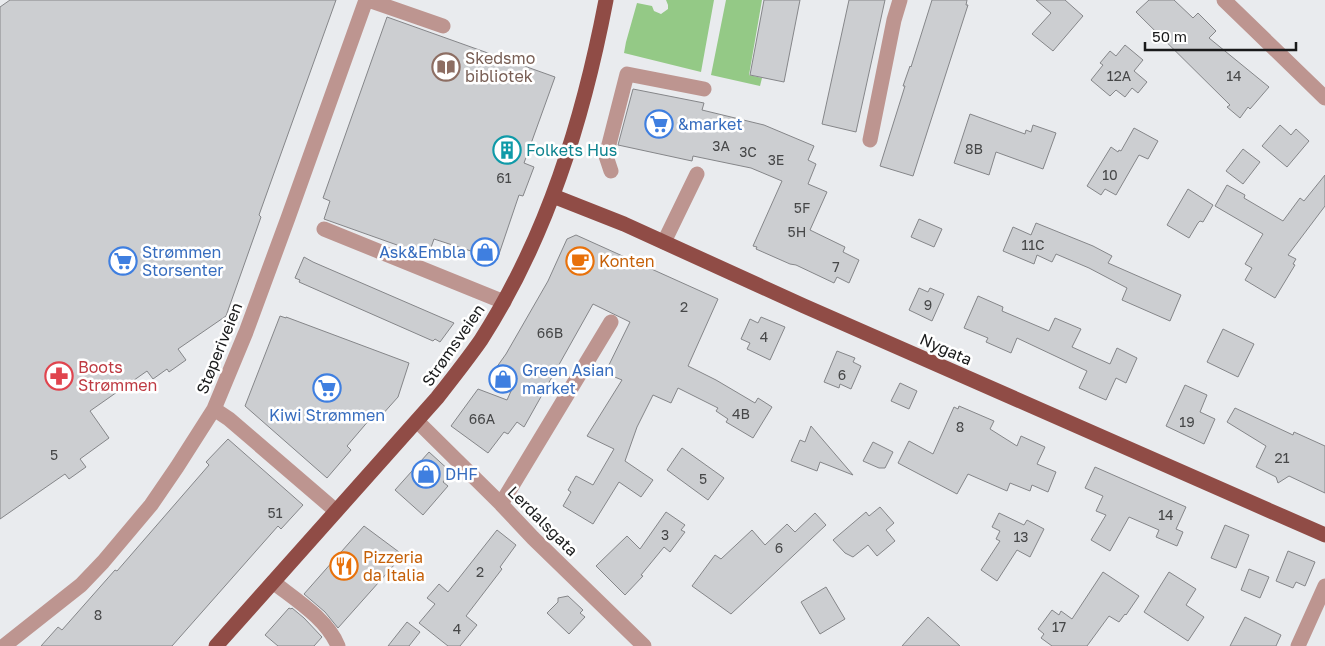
<svg xmlns="http://www.w3.org/2000/svg" width="1325" height="646" viewBox="0 0 1325 646" font-family="'Golos Text',sans-serif">
	<rect width="100%" height="100%" fill="#e9ebee"/>
	<path fill="#94c986" d="M666 0H714L701 72 624 53 626 42 637 3 652 6 654 11 661 14 668 9V5Z
		M726 0H762L749 75 762 78 760 86 711 75Z"/>
	<path fill="#ccced1" stroke="#858689" d="M10 0H336L259 215 261 217 226 316 178 349 186 360 169 372 167 369 153 379 147 371 90 411 109 438 80 459 86 467 69 479 65 474 0 519V7Z
		M764 0H800L784 82 750 75Z
		M849 0H885L856 132 822 124Z
		M932 0H967L966 5H968L913 176 880 166 905 86H903L910 66 911 67Z
		M1036 0H1065L1083 16 1053 51 1032 34 1051 13Z
		M1149 0H1174L1193 18 1198 13 1216 31 1209 38 1269 87 1250 109 1248 107 1240 118 1227 107 1230 105 1136 12Z
		M387 17 555 77 524 163 534 167 523 196 519 195 498 257 493 255 491 260 476 255 477 253 434 239 428 256 324 219 330 201 323 198Z
		M1125 45 1143 60 1134 71 1147 82 1138 93 1132 88 1125 97 1116 90 1110 96 1091 80 1103 65 1100 63 1110 51 1116 56Z
		M633 89 704 103 702 110 764 125 814 146 808 160 816 164 808 184 827 192 810 230 845 247 843 252 859 260 849 283 837 277 834 283 796 265 790 264 756 249 757 247 753 246 782 181 751 168 693 156 692 161 618 145Z
		M970 114 1025 134 1026 130 1031 132 1033 125 1056 133 1043 169 996 152 989 175 954 163Z
		M1280 125 1291 135 1296 129 1309 141 1287 167 1262 146Z
		M1134 128 1158 141 1148 159 1139 155 1116 195 1105 189 1101 195 1087 186 1111 147 1118 152 1119 150 1121 151Z
		M1243 149 1260 162 1243 184 1226 171Z
		M1325 175V206L1288 255 1296 259 1293 264 1295 265 1275 298 1245 280 1252 268 1245 264 1263 234 1215 206 1227 185 1245 195 1244 198 1283 221 1300 198 1304 201Z
		M1188 189 1213 205 1203 222 1200 221 1198 223 1189 238 1167 225Z
		M919 219 942 229 934 247 911 237Z
		M1036 223 1093 246 1112 256 1108 263 1181 295 1170 321 1122 300 1127 288 1089 268 1056 254 1052 262 1037 255 1034 264 1003 251 1013 227 1031 235Z
		M576 235 718 299 688 366 716 380 755 403 758 398 772 407 753 438 726 422 728 419 716 411 718 408 678 388 671 403 653 395 637 427 625 461 653 480 641 497 619 482 593 524 563 506 571 492 568 490 576 476 593 485 614 449 587 436 622 380 605 373 630 322 593 304 524 427 517 422 508 434 504 432 488 453 451 426 478 389 507 400 517 378 496 368 506 354 548 281 567 239Z
		M304 257 313 262 454 323 440 342 435 339 433 341 299 282 300 280 295 278Z
		M919 288 928 292 930 288 944 294 932 321 909 310Z
		M978 296 1003 307 1002 311 1049 331 1055 318 1081 329 1072 347 1110 364 1117 348 1137 358 1126 383 1116 378 1106 400 1079 388 1087 371 1017 338 1011 353 986 342 988 338 964 328Z
		M280 316 286 318V317L409 363 398 397 381 416 376 412 347 446 351 450 327 478 245 406Z
		M761 317 785 327 770 360 747 349 750 343 741 339 750 319 758 323Z
		M1223 329 1254 344 1238 377 1207 362Z
		M837 351 855 358 853 362 861 366 851 389 840 384 839 388 824 382Z
		M900 383 917 391 909 409 891 401Z
		M1185 385 1207 395 1200 412 1215 419 1204 444 1166 426Z
		M959 406 994 421 990 429 1017 446 1021 436 1045 447 1037 464 1056 472 1048 492 1032 485 1030 491 1010 483 1007 491 968 474 957 494 898 463 909 441 933 454 954 407 958 409Z
		M1235 408 1293 435 1294 432 1325 446V493L1289 476 1278 483 1276 477 1256 467 1266 446 1227 422Z
		M811 426 853 475 820 462 817 471 791 461 800 440 805 442Z
		M228 439 303 505 281 529 278 526 172 646H41L58 627 62 630 115 570 117 571 209 465 206 462Z
		M873 442 893 452 885 468H879L863 461Z
		M682 448 724 478 708 500 667 470Z
		M429 452 451 472 443 482 448 486 423 515 395 490Z
		M1095 467 1186 507 1176 529 1183 532 1177 546 1156 537 1159 530 1129 517 1110 551 1091 540 1106 515 1096 511 1103 496 1085 488Z
		M880 507 894 523 886 530 895 541 877 556 868 545 853 557 845 553 833 540 866 512 869 516Z
		M666 512 685 525 681 530 685 532 670 552 664 547 641 575 643 576 625 595 596 566 627 536 640 549Z
		M815 513 826 525 731 614 692 586 715 555 721 559 752 530 765 545 787 524 795 532Z
		M999 513 1024 525 1027 520 1044 529 1030 557 1017 550 997 581 981 570 1000 541 996 539 1000 531 992 527Z
		M1225 525 1249 535 1236 568 1211 558Z
		M364 526 403 555 338 628 325 612 304 594Z
		M497 530 516 545 500 567 502 569 466 616 477 625 460 646H448L419 623 435 604 427 598 439 584 448 592Z
		M1288 551 1315 562 1305 586 1296 582 1293 588 1276 581Z
		M1249 569 1269 577 1260 598 1241 590Z
		M1103 572 1139 596 1126 615 1125 614 1119 622 1109 616 1087 646H1052L1041 638 1044 634 1038 629 1052 610 1059 615 1061 611 1072 619Z
		M1169 572 1196 589 1186 605 1204 617 1188 641 1144 612Z
		M826 587 845 619 820 634 801 602Z
		M568 596 583 610 580 613 585 617 569 634 547 613 558 602V598Z
		M289 608 291 609 292 608 304 618 322 637 314 646H278L265 635Z
		M928 617 960 646H902Z
		M1245 617 1281 635 1276 646H1230Z
		M407 622 420 632 409 646H388Z"/>
	<g fill="none" stroke-linecap="round" stroke-linejoin="round">
		<path stroke="#bd9590" stroke-width="15" d="M368 0 443 26
			M1224 0 1325 98
			M870 140 894 20 900 0
			M611 171 606 156 627 74 704 89
			M324 229 504 302
			M664 242 697 174
			M214 409 229 419 336 511
			M417 421 501 504 533 538 644 646
			M501 504 611 322
			M273 582C296 600 327 619 338 646
			M4 646 81 585 103 562 151 505 177 467 214 409 246 332 288 218 366 0
			M1298 646 1325 586"/>
		<path stroke="#904c46" stroke-width="15" d="M553 196 624 224 804 306 1325 535
			M216 646 437 398C452 379 467 360 481 340 547 237 583 120 606 0"/>
	</g>
	<defs>
		<g id="library-ring" transform="scale(1.4375)"><circle r="9.5" fill="#fff" stroke="#8d6e63" stroke-width="1.5"/><path d="M-6-4Q-3-5.5-.7-3.5V5Q-3 3-6 4ZM6-4Q3-5.5 .7-3.5V5Q3 3 6 4Z" fill="#8d6e63"/></g>
		<g id="supermarket-ring" transform="scale(1.4375)"><circle r="9.5" fill="#fff" stroke="#3f7fe0" stroke-width="1.5"/><path d="M-6-5.5h2.5l.6 2H6L4.5 2H-2.5L-4.4-4H-6ZM-1.5 3.2a1.3 1.3 0 1 0 .1 0ZM3 3.2a1.3 1.3 0 1 0 .1 0Z" fill="#3f7fe0"/></g>
		<g id="building-ring" transform="scale(1.4375)"><circle r="9.5" fill="#fff" stroke="#0f9aa8" stroke-width="1.5"/><path d="M-4-6H4V6H1V3H-1V6H-4ZM-2.5-4.3h1.7v1.8h-1.7ZM.8-4.3h1.7v1.8H.8ZM-2.5-1h1.7V.8h-1.7ZM.8-1h1.7V.8H.8Z" fill="#0f9aa8"/></g>
		<g id="shop-ring" transform="scale(1.4375)"><circle r="9.5" fill="#fff" stroke="#3f7fe0" stroke-width="1.5"/><path d="M-5-2.5h2.3a2.7 3.5 0 0 1 5.4 0H5L5.5 6h-11ZM-1.5-2.5h3a1.5 2.3 0 0 0-3 0Z" fill="#3f7fe0"/></g>
		<g id="cafe-ring" transform="scale(1.4375)"><circle r="9.5" fill="#fff" stroke="#e8710a" stroke-width="1.5"/><path d="M-5.5-4.5H6V0H3Q3 3.5 0 3.5H-2.5Q-5.5 3.5-5.5 0ZM3-3.2v2h1.7v-2ZM-6 4.5H4V6H-6Z" fill="#e8710a"/></g>
		<g id="pharmacy-ring" transform="scale(1.4375)"><circle r="9.5" fill="#fff" stroke="#e0444e" stroke-width="1.5"/><path d="M-2-6h4v4h4v4h-4v4h-4v-4h-4v-4h4Z" fill="#e0444e"/></g>
		<g id="restaurant-ring" transform="scale(1.4375)"><circle r="9.5" fill="#fff" stroke="#e8710a" stroke-width="1.5"/><path d="M-5-6h1v4h1v-4h1v4h1v-4h1v5L-1.5 .5V6h-2V.5L-5-1ZM5-6V6H3V1.5H1.5Q1.5-4 5-6Z" fill="#e8710a"/></g>
	</defs>
	<g fill-rule="evenodd">
		<use href="#library-ring" x="446" y="67"/>
		<use href="#supermarket-ring" x="659" y="124"/>
		<use href="#building-ring" x="507" y="150"/>
		<use href="#shop-ring" x="485" y="252"/>
		<use href="#supermarket-ring" x="123" y="261"/>
		<use href="#cafe-ring" x="580" y="261"/>
		<use href="#pharmacy-ring" x="59" y="376"/>
		<use href="#shop-ring" x="503" y="379"/>
		<use href="#supermarket-ring" x="327" y="388"/>
		<use href="#shop-ring" x="426" y="474"/>
		<use href="#restaurant-ring" x="344" y="566"/>
	</g>
	<g text-anchor="middle" dominant-baseline="central" stroke-width="5" stroke-linejoin="round" paint-order="stroke">
		<g font-size="14" fill="#464748">
			<text x="1119" y="75">12A</text>
			<text x="1234" y="75">14</text>
			<text x="721" y="145">3A</text>
			<text x="974" y="148">8B</text>
			<text x="748" y="151">3C</text>
			<text x="776" y="159">3E</text>
			<text x="1110" y="174">10</text>
			<text x="504" y="177">61</text>
			<text x="802" y="207">5F</text>
			<text x="797" y="231">5H</text>
			<text x="1033" y="244">11C</text>
			<text x="836" y="266">7</text>
			<text x="928" y="304">9</text>
			<text x="684" y="306">2</text>
			<text x="550" y="332">66B</text>
			<text x="764" y="336">4</text>
			<text x="842" y="374">6</text>
			<text x="741" y="413">4B</text>
			<text x="482" y="418">66A</text>
			<text x="1187" y="421">19</text>
			<text x="960" y="426">8</text>
			<text x="54" y="454">5</text>
			<text x="1282" y="457">21</text>
			<text x="703" y="478">5</text>
			<text x="275" y="512">51</text>
			<text x="1166" y="514">14</text>
			<text x="665" y="534">3</text>
			<text x="1021" y="536">13</text>
			<text x="779" y="547">6</text>
			<text x="480" y="571">2</text>
			<text x="98" y="614">8</text>
			<text x="1059" y="626">17</text>
			<text x="457" y="628">4</text>
		</g>
		<g font-size="16" fill="#785e54" stroke="#fff" text-anchor="start">
			<text x="465" y="58">Skedsmo<tspan x="465" dy="18">bibliotek</tspan></text>
		</g>
		<g font-size="16" fill="#366cbe" stroke="#fff" text-anchor="start">
			<text x="678" y="124">&amp;market</text>
			<text x="142" y="252">Strømmen<tspan x="142" dy="18">Storsenter</tspan></text>
			<text x="466" y="252" text-anchor="end">Ask&amp;Embla</text>
			<text x="522" y="370">Green Asian<tspan x="522" dy="18">market</tspan></text>
			<text x="327" y="415" text-anchor="middle">Kiwi Strømmen</text>
			<text x="445" y="474">DHF</text>
		</g>
		<g font-size="16" fill="#0d838f" stroke="#fff" text-anchor="start">
			<text x="526" y="150">Folkets Hus</text>
		</g>
		<g font-size="16" fill="#c56008" stroke="#fff" text-anchor="start">
			<text x="599" y="261">Konten</text>
			<text x="363" y="557">Pizzeria<tspan x="363" dy="18">da Italia</tspan></text>
		</g>
		<g font-size="16" fill="#191a1b" stroke="#fff">
			<text transform="translate(453 345) rotate(-55)">Strømsveien</text>
			<text transform="translate(219 348) rotate(-68)">Støperiveien</text>
			<text transform="translate(946 349) rotate(24)">Nygata</text>
			<text transform="translate(543 521) rotate(45)">Lerdalsgata</text>
		</g>
		<g font-size="16" fill="#be3a42" stroke="#fff" text-anchor="start">
			<text x="78" y="367">Boots<tspan x="78" dy="18">Strømmen</tspan></text>
		</g>
	</g>
	<path d="M1145 42v8h151v-8" fill="none" stroke="#191a1b" stroke-width="2.5"/>
	<text x="1152" y="42" font-size="15" fill="#191a1b" stroke="#ffffff" stroke-width="4" paint-order="stroke">50 m</text>
</svg>
